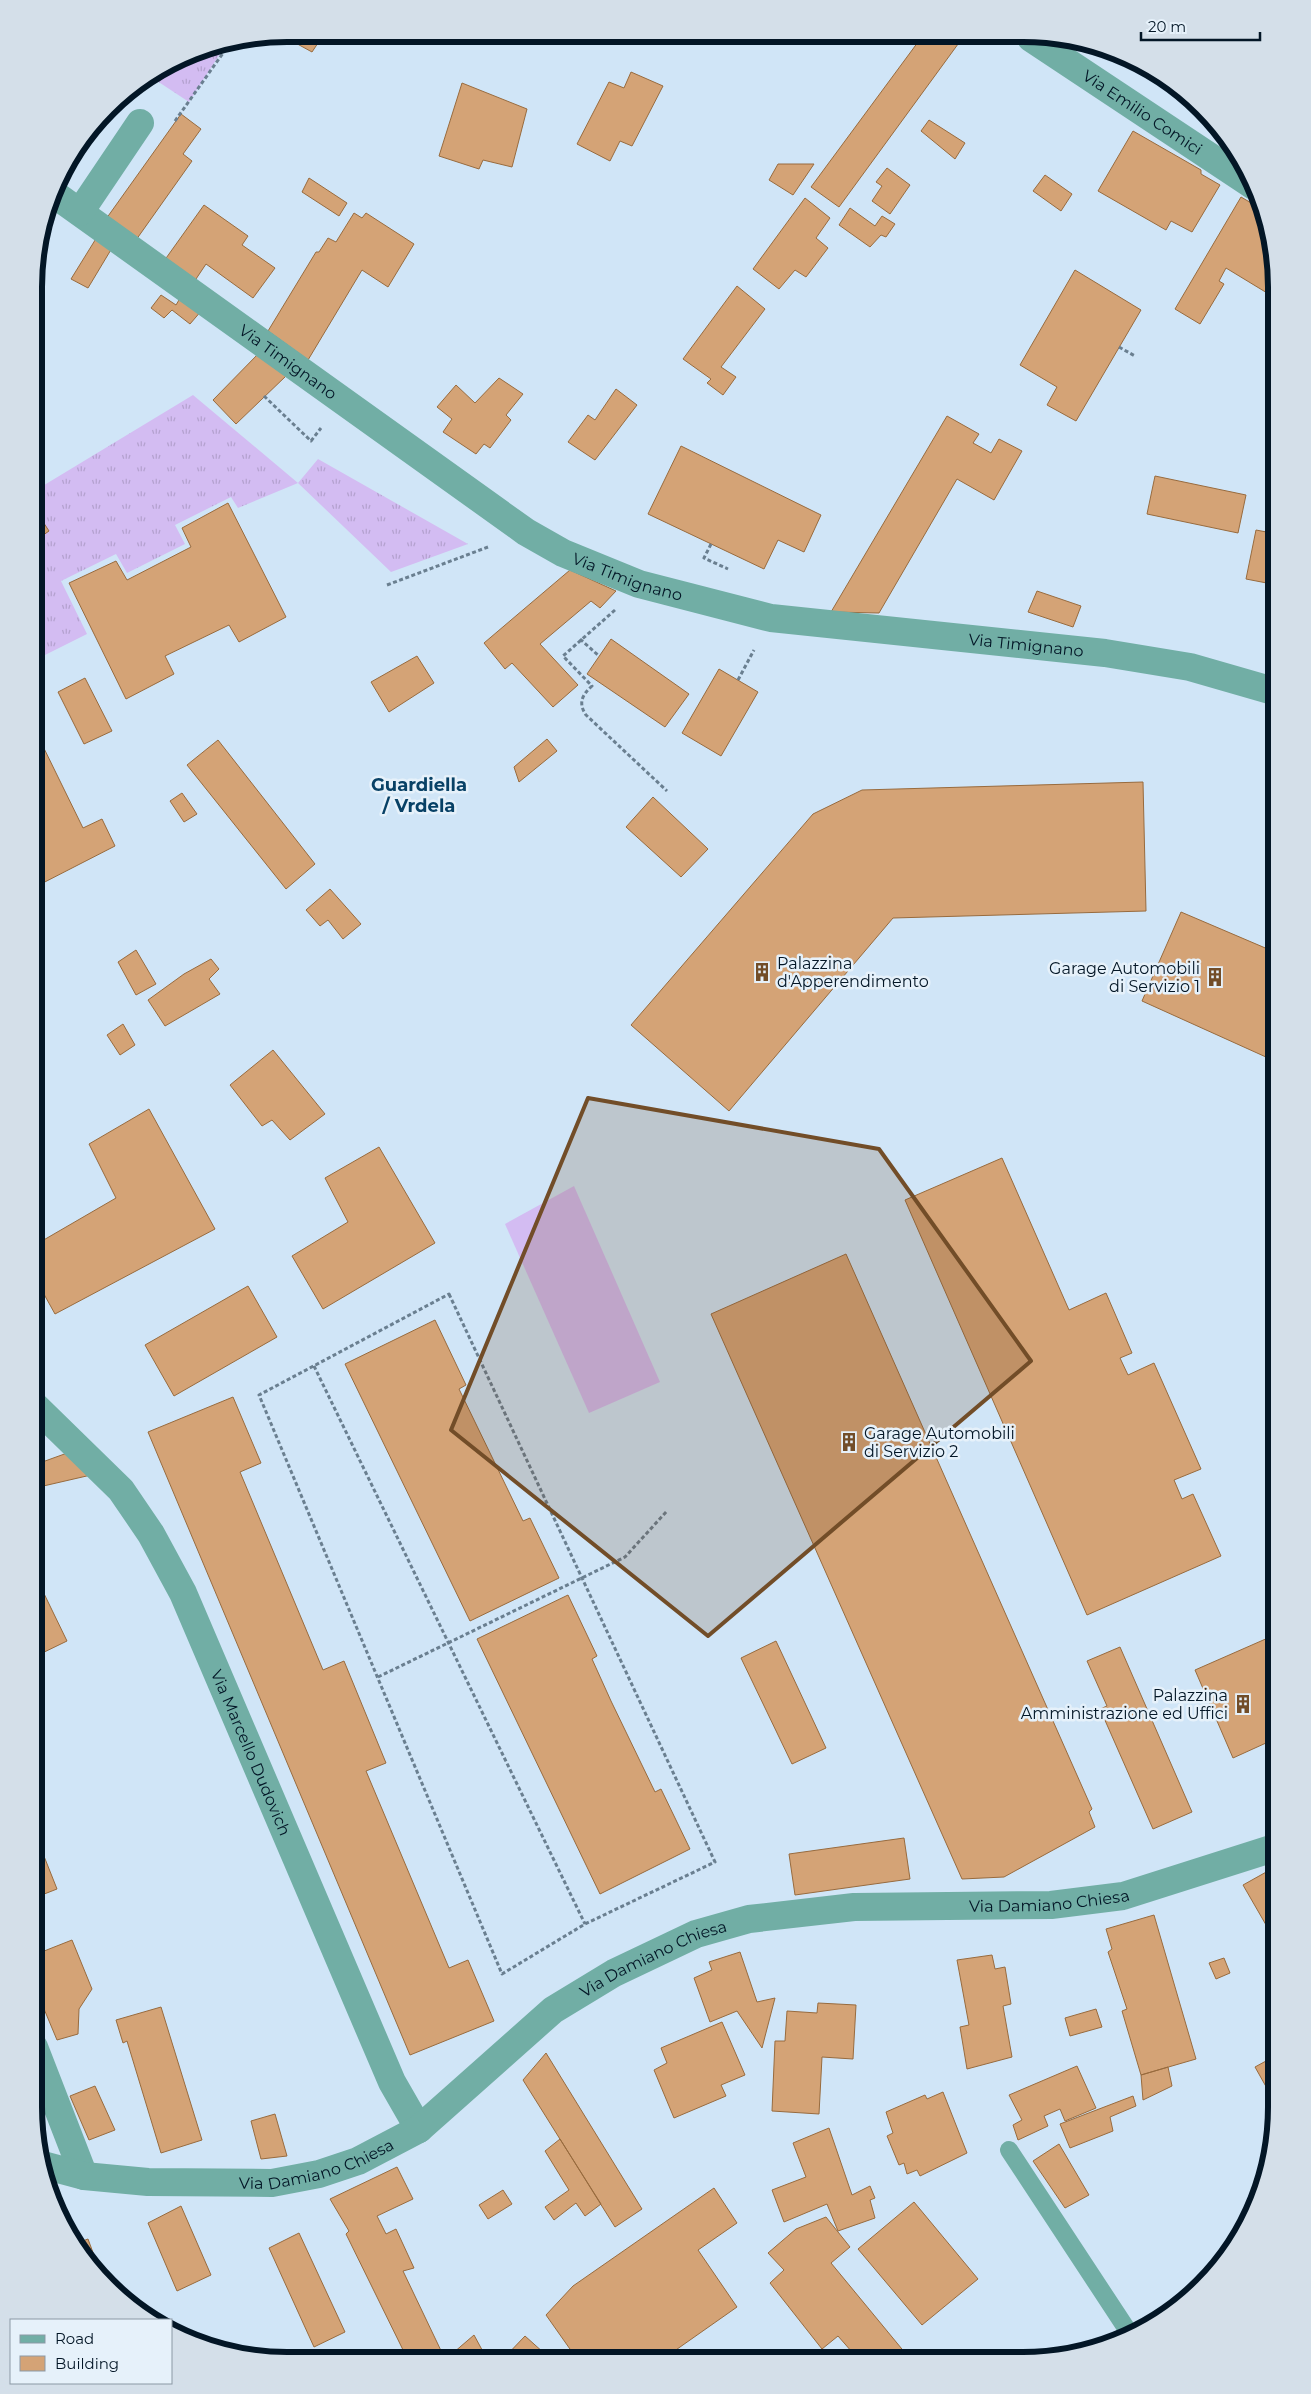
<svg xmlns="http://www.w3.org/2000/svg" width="1311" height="2394" viewBox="0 0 1311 2394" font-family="Montserrat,sans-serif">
	<defs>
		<pattern id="grass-tufts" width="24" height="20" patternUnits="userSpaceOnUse" patternTransform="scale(1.25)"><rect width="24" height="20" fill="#d3bcf2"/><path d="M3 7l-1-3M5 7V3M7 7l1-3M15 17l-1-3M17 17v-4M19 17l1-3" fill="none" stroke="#b4a1cf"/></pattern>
	</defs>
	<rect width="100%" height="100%" fill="#d0e5f7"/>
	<path fill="url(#grass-tufts)" d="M225 46 189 102 151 77 191 53Z
		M193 395 298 483 318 459 468 544 391 572 298 483 238 508 231 497 175 525 185 544 127 573 116 554 61 581 87 634 41 657 35 645 36 490Z"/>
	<path fill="#d3bcf2" d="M574 1186 660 1382 589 1413 505 1224Z"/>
	<path fill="#d4a376" stroke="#986b3e" d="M288 34H324L312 52 281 35Z
		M508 35H540L538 42Z
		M921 38H958L961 40 839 207 811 187Z
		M631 72 663 86 632 146 620 141 610 161 577 144 609 82 624 88Z
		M462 83 527 109 512 167 483 160 479 169 439 156Z
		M181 114 201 129 183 154 192 161 136 240 106 219Z
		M929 120 965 143 955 159 921 131Z
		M1133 131 1201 170V174L1220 185 1192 232 1171 221 1166 230 1098 191Z
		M778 164H814L793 195 769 180Z
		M887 168 910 185 890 214 872 201 882 186 876 182Z
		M1045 175 1072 194 1061 211 1033 191Z
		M309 178 347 203 339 216 302 192Z
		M1241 197 1265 211 1277 299 1226 268 1219 281 1224 284 1200 324 1175 309Z
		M805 198 830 218 816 238 828 248 806 277 795 270 779 289 753 269Z
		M204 205 248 236 242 245 275 268 253 298 206 264 194 282 164 261Z
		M850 208 875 226 882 216 895 224 886 237 881 235 870 247 839 225Z
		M354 213 362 218 366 213 414 244 388 287 362 270 308 360 268 331 316 252H319L328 238 336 242Z
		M97 237 112 248 88 288 71 279Z
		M1075 270 1141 310 1076 421 1047 405 1057 387 1020 365Z
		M737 286 765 309 721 367 736 377 723 395 707 383 711 379 683 359Z
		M161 295 176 305 182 295 202 310 190 324 172 310 164 318 151 308Z
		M260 352 286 376 236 424 213 400Z
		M499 378 523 394 506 415 511 420 490 448 484 444 476 454 443 432 452 419 437 407 456 385 475 403Z
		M616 389 637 405 595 460 568 442 588 415 595 420Z
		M947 416 979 434 973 443 991 453 999 439 1022 451 994 500 957 479 879 613 831 612Z
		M681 446 821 515 804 552 778 540 764 569 648 514Z
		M1155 476 1246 495 1238 533 1147 514Z
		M228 503 286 617 239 642 229 625 165 656 174 674 126 699 69 583 116 561 127 580 191 547 182 528Z
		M36 511 49 531 39 538 36 533Z
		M1256 530 1277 534V585L1246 579Z
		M570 570 616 591 600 608 591 601 540 644 578 685 553 707 512 663 505 669 484 643Z
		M1037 591 1081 606 1073 627 1028 612Z
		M611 639 689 694 665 727 587 674Z
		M417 656 434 683 389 712 371 682Z
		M719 669 758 692 721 756 682 733Z
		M85 678 112 731 84 744 58 692Z
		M35 730 83 828 102 819 115 846 35 887V819L39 817 35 811Z
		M547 739 557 751 519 782 514 767Z
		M218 740 315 864 286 889 187 765Z
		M1143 782 1146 911 893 918 729 1111 631 1025 813 814 862 790Z
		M182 793 197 814 184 822 170 801Z
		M653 797 708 849 681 877 626 827Z
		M330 889 361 924 343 939 328 920 320 926 306 910Z
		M1181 912 1277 953V1062L1142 1001Z
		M136 950 156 984 136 995 118 962Z
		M211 959 219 969 209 979 220 994 165 1026 148 1000 184 974Z
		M123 1024 135 1045 120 1055 107 1035Z
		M273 1050 325 1114 290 1140 272 1120 262 1126 230 1085Z
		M149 1109 215 1229 55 1314 35 1278V1245L116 1198 89 1144Z
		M379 1147 435 1243 323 1309 292 1256 348 1222 325 1178Z
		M1002 1158 1069 1310 1106 1293 1132 1353 1120 1358 1128 1375 1154 1363 1201 1469 1174 1480 1182 1499 1193 1494 1221 1556 1087 1615 905 1200Z
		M846 1254 1092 1809 1089 1812 1095 1827 1004 1877 962 1879 711 1314Z
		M248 1286 277 1337 174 1396 145 1345Z
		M435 1320 466 1385 459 1389 523 1521 530 1518 559 1578 470 1621 345 1364Z
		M233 1397 261 1463 240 1472 323 1670 344 1661 386 1763 366 1771 449 1968 468 1960 494 2021 410 2055 148 1432Z
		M70 1452 91 1475 39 1487 34 1474V1465Z
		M34 1573 67 1641 34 1657Z
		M568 1595 597 1656 592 1659 611 1701 655 1792 661 1789 690 1849 600 1894 477 1639Z
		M1277 1634V1738L1233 1758 1195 1670Z
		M776 1641 826 1748 792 1764 741 1658Z
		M1120 1647 1192 1812 1153 1829 1100 1709 1107 1706 1087 1661Z
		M34 1831 57 1889 34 1898Z
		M904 1838 910 1879 795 1895 789 1854Z
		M1277 1866V1944L1243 1885Z
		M1154 1915 1196 2059 1141 2075 1122 2011 1127 2009 1108 1952 1112 1949 1106 1929Z
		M72 1940 92 1989 79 2009 78 2034 57 2040 34 1985V1955Z
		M740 1952 757 2002 775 1998 762 2048 737 2011 710 2022 694 1978 712 1970 709 1962Z
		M992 1955 995 1969 1005 1967 1011 2004 1003 2006 1012 2057 967 2069 960 2027 969 2025 957 1960Z
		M1224 1958 1230 1973 1216 1979 1209 1963Z
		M818 2003 856 2005 853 2059 822 2057 819 2114 772 2111 775 2041H785L787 2011 817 2013Z
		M161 2007 202 2140 161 2153 127 2041 123 2043 116 2020Z
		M1096 2009 1102 2027 1070 2036 1065 2018Z
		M722 2022 745 2075 721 2085 726 2096 674 2118 654 2070 667 2063 661 2048Z
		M546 2053 642 2209 615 2227 523 2080Z
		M1277 2055V2097L1273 2099 1255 2067Z
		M1077 2066 1096 2108 1065 2121 1060 2109 1044 2116 1048 2126 1018 2140 1013 2125 1022 2120 1009 2095Z
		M1168 2067 1172 2086 1143 2100 1141 2075Z
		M95 2086 115 2130 89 2140 70 2096Z
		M943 2092 967 2153 920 2176 917 2170 907 2174 904 2163 899 2165 887 2136 893 2133 886 2112 925 2095 927 2099Z
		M1133 2096 1136 2106 1110 2117 1113 2131 1070 2148 1060 2124Z
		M275 2114 287 2156 261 2159 251 2121Z
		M829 2128 852 2195 870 2186 875 2198 870 2200 875 2218 838 2231 827 2204 784 2222 772 2190 806 2177 793 2143Z
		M560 2139 601 2204 585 2216 576 2203 554 2220 545 2207 569 2190 545 2151Z
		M1059 2144 1089 2195 1065 2208 1033 2161Z
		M397 2167 413 2199 377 2216 386 2234 396 2229 414 2268 403 2271 445 2359 407 2358 346 2234 349 2231 330 2199Z
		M714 2188 737 2223 698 2250 737 2307 663 2359H577L546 2315 573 2286Z
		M503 2190 512 2204 488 2219 479 2205Z
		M914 2202 978 2279 922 2325 858 2249Z
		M181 2206 211 2275 177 2291 148 2223Z
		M826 2217 850 2247 831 2263 911 2360H859L838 2336 822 2349 770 2283 784 2270 768 2253 796 2229Z
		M299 2233 345 2332 314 2347 269 2248Z
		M88 2239 102 2277 86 2261 77 2243Z
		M474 2335 487 2359H446Z
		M525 2336 544 2353 539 2359H505L504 2358Z"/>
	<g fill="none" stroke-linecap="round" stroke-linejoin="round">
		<path stroke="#6a7f90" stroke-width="3" stroke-dasharray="4 2.5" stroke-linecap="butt" d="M175 121 228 46
			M1119 347 1135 356
			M264 396 311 441 321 428
			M711 544 704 558 728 569
			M387 585 488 547
			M615 610 563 656 592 686C582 695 578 703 586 715L667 791
			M580 639 599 656
			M738 680 754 650
			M449 1294 715 1862 585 1924 502 1974 259 1395Z
			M314 1366 585 1924
			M378 1677 625 1557 667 1511"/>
		<path stroke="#71aea5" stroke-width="18" d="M1009 2150 1130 2334"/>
		<g stroke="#71aea5" stroke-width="28">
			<path id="s1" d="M1031 38 1254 186"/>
			<path id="s2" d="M54 194 526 532 563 553 639 584 771 618 1105 653 1190 667 1277 692"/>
			<path d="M80 212 140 123"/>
			<path id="s3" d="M35 1406 121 1490 151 1534 183 1593 392 2082 419 2129"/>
			<path d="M34 2047 84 2176"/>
			<path id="s4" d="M43 2165 84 2176 148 2182 272 2183 319 2174 358 2161 419 2129 553 2010 614 1973 696 1934 749 1919 854 1907 1051 1905 1123 1896 1277 1847"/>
		</g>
	</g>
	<path fill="#724d28" fill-opacity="0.2" stroke="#724d28" stroke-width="4" stroke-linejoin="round" d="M588 1098 879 1149 1031 1361 708 1636 451 1430Z"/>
	<defs>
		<g id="building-bare" transform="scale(1.5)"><path d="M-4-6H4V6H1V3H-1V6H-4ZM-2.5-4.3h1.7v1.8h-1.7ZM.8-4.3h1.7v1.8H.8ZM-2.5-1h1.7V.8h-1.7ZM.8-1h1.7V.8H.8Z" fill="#724d28" stroke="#e6f1fa" stroke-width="2.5" paint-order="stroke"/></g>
	</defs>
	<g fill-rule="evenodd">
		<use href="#building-bare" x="762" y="972"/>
		<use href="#building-bare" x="1215" y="977"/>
		<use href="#building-bare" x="849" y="1442"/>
		<use href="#building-bare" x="1243" y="1704"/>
	</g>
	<g text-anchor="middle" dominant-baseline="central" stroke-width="5" stroke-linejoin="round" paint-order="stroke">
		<g font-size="16" fill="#031626" stroke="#e6f1fa">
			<text stroke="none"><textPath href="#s1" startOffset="134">Via Emilio Comici</textPath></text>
			<text stroke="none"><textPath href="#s2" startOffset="288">Via Timignano</textPath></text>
			<text stroke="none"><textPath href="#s2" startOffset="692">Via Timignano</textPath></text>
			<text stroke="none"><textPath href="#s2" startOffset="1098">Via Timignano</textPath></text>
			<text stroke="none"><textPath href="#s3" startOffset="414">Via Marcello Dudovich</textPath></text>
			<text stroke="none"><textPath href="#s4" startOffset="1086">Via Damiano Chiesa</textPath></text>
			<text stroke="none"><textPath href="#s4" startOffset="681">Via Damiano Chiesa</textPath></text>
			<text stroke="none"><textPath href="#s4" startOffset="278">Via Damiano Chiesa</textPath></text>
		</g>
		<g font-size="16" fill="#031626" stroke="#e6f1fa" text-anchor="start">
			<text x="777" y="963">Palazzina<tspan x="777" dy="18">d'Apperendimento</tspan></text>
			<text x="1200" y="968" text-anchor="end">Garage Automobili<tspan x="1200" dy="18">di Servizio 1</tspan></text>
			<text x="864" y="1433">Garage Automobili<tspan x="864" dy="18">di Servizio 2</tspan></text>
			<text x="1228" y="1695" text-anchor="end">Palazzina<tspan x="1228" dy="18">Amministrazione ed Uffici</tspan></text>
		</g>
		<g font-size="18" font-weight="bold" fill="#084166" stroke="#e6f1fa">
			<text x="419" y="785">Guardiella<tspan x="419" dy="21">/ Vrdela</tspan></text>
		</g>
	</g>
	<path d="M0 0H1311V2394H0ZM287 42H1023A245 245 0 0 1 1268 287V2107A245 245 0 0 1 1023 2352H287A245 245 0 0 1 42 2107V287A245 245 0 0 1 287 42Z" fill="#d4dfe9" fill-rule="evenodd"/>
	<path fill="none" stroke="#031626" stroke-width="6" d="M287 42H1023A245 245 0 0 1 1268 287V2107A245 245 0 0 1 1023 2352H287A245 245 0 0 1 42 2107V287A245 245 0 0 1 287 42Z"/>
	<rect x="10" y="2319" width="162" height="65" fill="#e6f1fa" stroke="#8b99a5"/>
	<rect x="20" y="2335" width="25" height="8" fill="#71aea5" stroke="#8b99a5"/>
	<text x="55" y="2344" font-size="15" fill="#031626">Road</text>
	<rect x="20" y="2356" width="25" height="15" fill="#d4a376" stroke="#8b99a5"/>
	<text x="55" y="2369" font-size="15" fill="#031626">Building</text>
	<path d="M1141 32v8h119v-8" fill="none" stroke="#031626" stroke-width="2.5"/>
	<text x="1148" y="32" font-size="15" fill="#031626" stroke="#e6f1fa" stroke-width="4" paint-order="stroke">20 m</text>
</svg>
